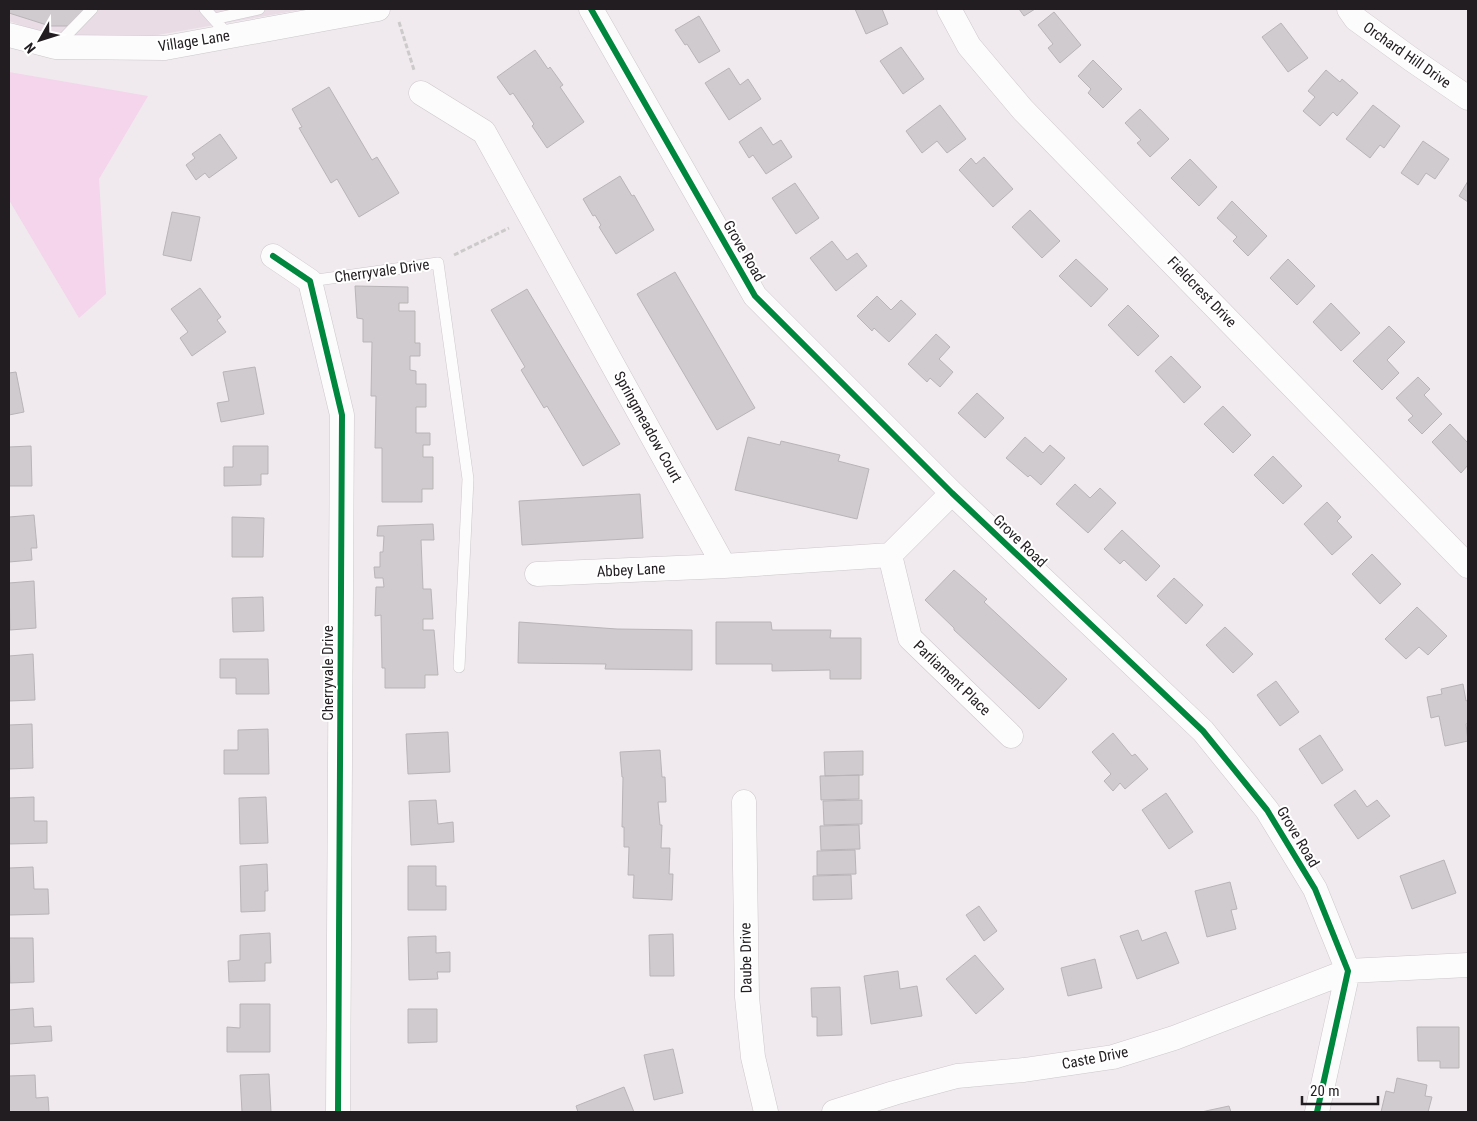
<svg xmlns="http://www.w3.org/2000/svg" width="1477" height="1121" viewBox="0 0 1477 1121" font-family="'Roboto Condensed',sans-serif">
	<rect width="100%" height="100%" fill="#f0eaee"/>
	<path fill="#e9dce5" d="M9 9H306L152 36 61 39 9 21Z"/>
	<path fill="#f4d5eb" d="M9 72 148 96 99 179 106 294 79 318 9 200Z"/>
	<path fill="#d0cbce" stroke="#b8b4b7" d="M9 9H87L69 26H50L9 13Z
		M855 9H882L888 24 866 34Z
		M1019 9H1035L1024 16Z
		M1054 12 1081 45 1060 63 1048 48 1053 44 1038 25Z
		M699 16 720 51 699 63 687 44 685 45 675 30Z
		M1281 23 1308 58 1288 72 1262 37Z
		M901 47 924 79 903 94 880 61Z
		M535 50 548 69 550 67 563 85 560 87 584 122 547 148 532 126 534 124 513 93 510 95 497 77Z
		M1093 60 1122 89 1103 108 1088 93 1091 89 1078 76Z
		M729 68 740 85 748 79 761 99 729 120 705 83Z
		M1326 70 1340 82 1342 79 1358 93 1337 116 1333 112 1320 126 1303 111 1315 97 1308 91Z
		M329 87 372 160 377 157 399 193 359 217 337 179 331 183 299 128 302 127 292 109Z
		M940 105 966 139 947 153 937 141 922 153 906 131Z
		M1373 105 1400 126 1384 148 1380 145 1370 158 1346 139Z
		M1140 109 1169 139 1150 157 1137 143 1141 140 1125 123Z
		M761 127 773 145 781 140 792 157 766 174 753 155 749 158 739 142Z
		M220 134 237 158 209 178 205 173 196 180 186 165 195 158 192 154Z
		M1423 141 1449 159 1435 179 1426 173 1418 185 1401 173Z
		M984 157 1013 189 993 207 959 170 971 158 976 164Z
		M1190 159 1217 187 1199 206 1171 178Z
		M620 176 632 196 634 195 654 230 616 254 599 227 601 225 595 215 593 216 583 199Z
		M1468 181V202L1459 196Z
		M795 183 819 218 796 234 772 198Z
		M1232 201 1267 236 1248 256 1233 241 1237 237 1217 218Z
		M1030 210 1060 241 1042 258 1012 227Z
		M172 212 200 217 191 261 163 255Z
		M832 241 847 260 857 253 867 266 836 291 810 258Z
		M1076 259 1108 289 1091 307 1059 276Z
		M1288 259 1315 286 1297 305 1270 278Z
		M675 272 755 408 717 430 637 294Z
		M355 286 408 287V303H399V311H415V343H420V356H410V370L416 371V384H426V407H416V433H430V445H423V457H433V489H422V502H382V448H375L376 396H371L372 342H363V319L357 318Z
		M200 288 221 317 217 320 226 332 192 356 180 338 188 332 171 309Z
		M527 289 620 444 583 466 547 406 544 408 521 370 525 367 491 310Z
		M877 296 891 310 901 300 916 314 889 342 874 328 872 331 857 316Z
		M1331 303 1360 333 1341 351 1313 322Z
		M1128 305 1159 336 1138 356 1108 325Z
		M1389 326 1405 342 1387 360 1399 373 1382 390 1353 361Z
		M936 334 950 347 939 359 953 372 940 387 930 378 927 382 908 364Z
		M1171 356 1201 387 1184 403 1155 371Z
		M255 367 264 414 221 422 217 403 229 401 223 372Z
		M16 372 24 412 9 415V373Z
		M1418 377 1430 389 1424 395 1442 414 1422 434 1408 420 1413 416 1396 398Z
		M977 393 1004 418 985 438 958 413Z
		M1223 406 1251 435 1233 453 1204 424Z
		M1450 424 1468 443V465L1461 473 1432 442Z
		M748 437 780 445 781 441 840 455 838 461 869 469 857 519 735 490Z
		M1025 437 1043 453 1050 445 1065 458 1041 485 1030 475 1028 477 1006 458Z
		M31 446 32 486H9V447Z
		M233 446H268V474H261V485L224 486V467H233Z
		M1273 456 1302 486 1283 504 1254 475Z
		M1075 484 1090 498 1100 488 1116 503 1088 533 1056 504Z
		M640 494 643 538 522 545 519 501Z
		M1327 502 1341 517 1337 521 1352 537 1332 555 1304 524Z
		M34 515 37 548H31L32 560 9 562V517Z
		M232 517 264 518 263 557H232Z
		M433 524 434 540H421L423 589H431L433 619H423V630H434L438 675H425V688H385V668H382L381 615 375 616 376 587H384L383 578H375L374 567H380V552H383L384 536H377L378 526Z
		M1122 530 1160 566 1146 581 1124 560 1120 564 1104 549Z
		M1372 554 1401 584 1380 604 1352 574Z
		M954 570 987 599 984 602 1067 679 1039 709 954 630V628L925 600Z
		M1174 578 1203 605 1186 624 1157 596Z
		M34 581 36 628 10 630 9 583Z
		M263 597 264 631 233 632 232 598Z
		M1417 607 1447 636 1428 655 1419 647 1406 659 1385 639Z
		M519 622 617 629 692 630V670L605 669 606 664 518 663Z
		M716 622H771L772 630H831L830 638H861V679H830V670L772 671V664H716Z
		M1225 627 1253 654 1233 673 1206 645Z
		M33 654 35 700 9 701V656Z
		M220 659H268L269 694H236V678H220Z
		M1276 681 1299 712 1280 726 1257 695Z
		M1463 684 1466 701 1468 700V723L1466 724 1468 741 1445 746 1439 716 1431 718 1427 697 1442 694 1441 689Z
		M32 724 33 768 9 769V725Z
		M268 729 269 774H224V750H238V730Z
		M448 732 450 772 408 774 406 734Z
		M1113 733 1132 756 1135 754 1148 769 1125 789 1120 783 1113 791 1104 781 1111 774 1092 752Z
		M1320 735 1343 770 1322 784 1299 749Z
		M660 750 662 777H665L666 802H658L660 825H662L661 848H670L669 874H673L672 900 633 898 634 875H628L629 847H624V827H622L623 777H622L620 752Z
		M863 751V775L825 776 824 752Z
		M859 775V799L821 800 820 776Z
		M1355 790 1367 807 1377 800 1390 816 1358 839 1334 805Z
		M1166 793 1193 832 1169 849 1142 810Z
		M34 797V821H47V843L9 844V798Z
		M266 797 268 843 240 844 239 798Z
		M436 800 438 824 453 822 454 842 411 845 409 801Z
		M862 800V824L824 825 823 801Z
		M859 825 860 849 821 850 820 826Z
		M855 850 856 874 817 875V851Z
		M1444 860 1456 893 1412 909 1400 876Z
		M267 864 268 891H265V911L241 912 240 866Z
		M408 866H436V886H446V910H408Z
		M33 867 34 889H48L49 914 9 915V868Z
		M851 875 852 899 813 900V876Z
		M1230 882 1237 909 1231 910 1236 929 1207 937 1195 891Z
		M979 906 997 931 984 941 966 915Z
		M1138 930 1142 941 1166 932 1179 963 1137 979 1120 936Z
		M270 933 271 963H265V981L229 982 228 961 240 960V935Z
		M673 934 674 976H650L649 935Z
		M436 936V953L450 952V972H437L438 979 409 980 408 937Z
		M9 938H33L34 982 10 983Z
		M975 955 1004 989 976 1014 946 979Z
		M1095 959 1102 988 1068 996 1061 968Z
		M898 971 900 989 917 986 922 1016 871 1024 864 976Z
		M840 987 842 1035 817 1036V1017H812L811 988Z
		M240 1004H270V1052H227V1027L240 1028Z
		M33 1008 34 1027 51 1026 52 1041 9 1044V1010Z
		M408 1009H437V1042L408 1043Z
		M1417 1027H1459V1068H1440V1061H1418Z
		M673 1049 683 1093 654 1100 644 1055Z
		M269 1074 271 1112H242L240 1075Z
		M35 1075 36 1098 48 1097 49 1112H9V1076Z
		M1397 1078 1427 1085 1425 1096 1432 1097 1428 1112H1381L1386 1091 1394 1093Z
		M624 1087 634 1112H578L576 1106Z
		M1229 1106 1231 1112H1201Z"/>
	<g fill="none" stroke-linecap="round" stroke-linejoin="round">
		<g stroke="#ccc8cc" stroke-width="12">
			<path id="lane" d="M205 9 229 36
				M214 19 259 9
				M56 46 92 9
				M310 281 438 263 468 479 459 667"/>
		</g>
		<g stroke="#ccc8cc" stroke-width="25">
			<path id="street" d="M591 9 755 296 952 493 1203 731 1267 810 1315 889 1348 971 1317 1112
				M949 9 969 46 1023 110 1468 566
				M1349 9 1356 19 1411 59 1468 98
				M9 35 55 47 165 48 378 9
				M421 93 484 132 724 566
				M273 256 310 281 342 415 338 1112
				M890 555 910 638 1011 736
				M537 574 724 566 890 555 952 493
				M744 802 747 997 753 1057 766 1112
				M834 1112 894 1093 957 1076 1024 1070 1113 1057 1174 1038 1348 971 1468 965"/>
		</g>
		<path stroke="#cccacb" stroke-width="3" stroke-dasharray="5 2.5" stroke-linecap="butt" d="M399 22 414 70
			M454 255 509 228"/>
		<use href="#lane" stroke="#fdfcfc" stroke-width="11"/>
		<use href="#street" stroke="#fdfcfc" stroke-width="24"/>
		<g stroke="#fff" stroke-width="9">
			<path id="cycleway" d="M591 9 755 296 952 493 1203 731 1267 810 1315 889 1348 971 1317 1112
				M273 256 310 281 342 415 338 1112"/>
		</g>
		<use href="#cycleway" stroke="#00873e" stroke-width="6"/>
	</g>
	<g text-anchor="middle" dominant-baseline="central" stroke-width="4" stroke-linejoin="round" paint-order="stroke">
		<g font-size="15" fill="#211d20" stroke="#fff">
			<text transform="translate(194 41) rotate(-9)">Village Lane</text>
			<text transform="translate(1407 55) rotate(35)">Orchard Hill Drive</text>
			<text transform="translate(744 251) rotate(60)">Grove Road</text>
			<text transform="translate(382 271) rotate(-8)">Cherryvale Drive</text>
			<text transform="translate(1202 292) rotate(46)">Fieldcrest Drive</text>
			<text transform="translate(648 427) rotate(61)">Springmeadow Court</text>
			<text transform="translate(1020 541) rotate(44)">Grove Road</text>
			<text transform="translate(631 570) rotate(-3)">Abbey Lane</text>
			<text transform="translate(328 673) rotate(-90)">Cherryvale Drive</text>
			<text transform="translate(952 678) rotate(44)">Parliament Place</text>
			<text transform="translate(1298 837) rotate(59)">Grove Road</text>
			<text transform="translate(746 958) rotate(-91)">Daube Drive</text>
			<text transform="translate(1095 1058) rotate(-11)">Caste Drive</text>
		</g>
	</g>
	<rect width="1477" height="1121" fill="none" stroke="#211d20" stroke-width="20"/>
	<g transform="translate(40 40) rotate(231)" stroke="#ffffff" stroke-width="4" paint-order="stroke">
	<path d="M0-4L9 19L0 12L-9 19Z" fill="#211d20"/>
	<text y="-8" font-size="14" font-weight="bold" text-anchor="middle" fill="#211d20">N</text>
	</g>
	<path d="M1302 1096v8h76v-8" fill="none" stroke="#211d20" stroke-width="2.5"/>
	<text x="1310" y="1096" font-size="15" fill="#211d20" stroke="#ffffff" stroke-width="4" paint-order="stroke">20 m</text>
</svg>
